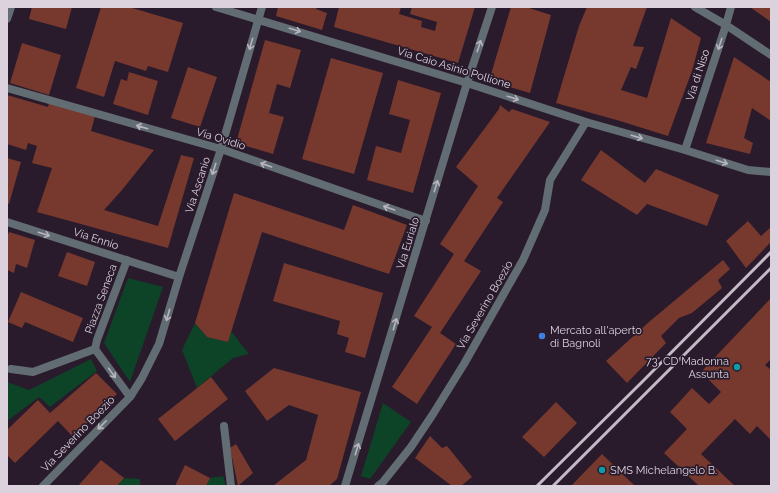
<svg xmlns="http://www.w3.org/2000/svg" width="778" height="493" viewBox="0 0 778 493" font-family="Raleway,sans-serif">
	<rect width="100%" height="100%" fill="#291b2c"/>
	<path fill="#0d4327" d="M128 278 163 287 130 382 104 343Z
		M195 323 207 337 228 342 231 331 249 354 233 358 197 388 182 350Z
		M91 359 97 371 50 407 39 397 7 421V382L29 390Z
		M383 403 411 422 370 479 361 476Z
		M223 476 226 486H206L210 478Z
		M124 478 140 479V486H117Z"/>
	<path fill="#77382e" d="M32 7H72L66 29 29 19Z
		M101 7H129L183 23 168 72 148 66 146 71 115 61 104 97 76 88Z
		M278 7H317L316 9 327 13 322 30 276 16Z
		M339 7H401L399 14 422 21 421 27 435 31 437 22 410 14 412 7H475L458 63 334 27Z
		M511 7H526L551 15 530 93 489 81Z
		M587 7H647L633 46 644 47 636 69 631 67 621 90 647 98 671 18 701 38 692 71 668 136 620 121 556 103 579 26Z
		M750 7H771V22Z
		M265 40 301 50 290 88 277 84 269 113 284 117 273 154 236 143Z
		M22 43 61 55 49 95 10 83Z
		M734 57 771 82V121L752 108 744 138 753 143 750 154 706 143Z
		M331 58 383 73 354 174 302 159Z
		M188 67 217 77 200 127 171 118Z
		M129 72 158 81 148 115 113 104 121 79 127 81Z
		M398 80 441 93 413 193 367 180 376 146 401 153 410 120 389 114Z
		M7 95 48 107 49 103 95 116 91 131 154 150 122 190 104 210 158 226 181 155 194 158 168 248 37 212 52 168 32 163 37 146 28 143 26 150 7 144Z
		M500 105 509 112 512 109 550 122 497 198 503 202 464 261 481 271 440 333 456 344 417 404 392 387 432 327 414 316 454 254 440 244 478 186 456 167 499 109Z
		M601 150 645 183 656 169 719 195 707 226 647 204 637 215 581 180Z
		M7 158 21 162 9 204 7 203Z
		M234 193 344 230 353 205 407 225 389 274 262 232 228 342 207 337 195 323Z
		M748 221 761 236 771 227V242L746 268 726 241Z
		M9 232 35 240 27 268 16 264 14 273 7 270V237Z
		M67 252 95 262 87 286 58 276Z
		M723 260 730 269 718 280 722 288 692 313 679 318 661 336 666 343 627 383 606 361 649 322Z
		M284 263 383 293 365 358 345 352 349 338 337 334 340 321 273 301Z
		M21 292 83 318 73 342 25 322 22 328 8 322Z
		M771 298V359L765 365 771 370V440L757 426 750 434 735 419 701 454 735 486H699L664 453 687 429 670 412 692 388 709 404 721 392 701 372Z
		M274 368 361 392 337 479 329 486H273L306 460 318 415 289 405 267 421 245 391Z
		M96 373 117 394 73 437 58 421 15 463 7 455V430L38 400 50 413Z
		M211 377 228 399 175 441 158 419Z
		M556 402 577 423 544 457 522 437Z
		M430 436 442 448 447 446 472 477 461 486H452L415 458Z
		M236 444 253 473 238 486 230 448Z
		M602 454 635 486H571Z
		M101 460 124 478 117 486H78Z
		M185 465 210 478 206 486H175Z"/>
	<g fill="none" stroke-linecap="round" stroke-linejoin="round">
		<path stroke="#626d73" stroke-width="8" d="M11 369 33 372 95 349
			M224 426 231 486"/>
		<path stroke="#626d73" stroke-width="8" d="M216 7 467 83 586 122 685 150 748 170 771 172
			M695 7 726 25 771 55
			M7 19 11 7
			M7 88 221 149 426 221
			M685 150 726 25 731 7
			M7 222 179 277
			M127 260 97 340 95 349 130 397
			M43 486 130 397 142 378 159 344 179 277 221 149 262 7
			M345 486 467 83 492 7
			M378 486 383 482 411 447 433 414 464 364 523 260 545 210 550 180 586 122"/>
		<path stroke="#c5bbc7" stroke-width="3" d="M537 486 643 381 771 252
			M553 486 771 268"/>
	</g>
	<defs><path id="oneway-shaft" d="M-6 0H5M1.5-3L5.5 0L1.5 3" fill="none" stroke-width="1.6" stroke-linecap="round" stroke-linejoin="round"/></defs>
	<g stroke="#b7b4be">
		<use href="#oneway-shaft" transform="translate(295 30) rotate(17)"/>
		<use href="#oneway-shaft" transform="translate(251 44) rotate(106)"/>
		<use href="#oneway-shaft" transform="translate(720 44) rotate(108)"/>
		<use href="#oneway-shaft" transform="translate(479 46) rotate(-72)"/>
		<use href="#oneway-shaft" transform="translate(513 98) rotate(18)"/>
		<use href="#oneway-shaft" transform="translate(142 127) rotate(-164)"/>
		<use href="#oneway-shaft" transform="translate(637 137) rotate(16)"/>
		<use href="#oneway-shaft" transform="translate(722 162) rotate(18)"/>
		<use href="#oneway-shaft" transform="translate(266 165) rotate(-161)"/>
		<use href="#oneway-shaft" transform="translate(214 169) rotate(108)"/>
		<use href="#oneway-shaft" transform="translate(436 186) rotate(-73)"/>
		<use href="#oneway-shaft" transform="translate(389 208) rotate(-161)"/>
		<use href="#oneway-shaft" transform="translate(44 234) rotate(18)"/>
		<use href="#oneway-shaft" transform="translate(168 315) rotate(106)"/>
		<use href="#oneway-shaft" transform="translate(395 324) rotate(-73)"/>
		<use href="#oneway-shaft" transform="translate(112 373) rotate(54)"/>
		<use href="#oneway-shaft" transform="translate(102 425) rotate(134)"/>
		<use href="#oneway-shaft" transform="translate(357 449) rotate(-73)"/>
	</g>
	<circle fill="#3f7fe0" stroke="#291b2c" stroke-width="1.5" cx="542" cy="336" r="4"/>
	<g fill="#0f9aa8" stroke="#291b2c" stroke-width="1.5">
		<circle cx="737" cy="367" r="4"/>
		<circle cx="602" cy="470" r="4"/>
	</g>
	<g text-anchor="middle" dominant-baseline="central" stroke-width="3.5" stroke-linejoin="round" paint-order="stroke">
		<g font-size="11" fill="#dcd2de" stroke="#291b2c">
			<text transform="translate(454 68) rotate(17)">Via Caio Asinio Pollione</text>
			<text transform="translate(698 75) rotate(-72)">Via di Niso</text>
			<text transform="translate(221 139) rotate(17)">Via Ovidio</text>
			<text transform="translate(198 185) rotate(-72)">Via Ascanio</text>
			<text transform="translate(96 239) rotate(18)">Via Ennio</text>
			<text transform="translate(408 243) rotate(-73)">Via Eurialo</text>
			<text transform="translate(101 299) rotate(-70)">Piazza Seneca</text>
			<text transform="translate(485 305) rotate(-60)">Via Severino Boezio</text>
			<text transform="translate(78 434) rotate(-46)">Via Severino Boezio</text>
		</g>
		<g font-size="11" fill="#dcd2de" stroke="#291b2c" text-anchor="start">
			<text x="550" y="330">Mercato all'aperto<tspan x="550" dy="13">di Bagnoli</tspan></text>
			<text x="729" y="361" text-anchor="end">73° CD Madonna<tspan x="729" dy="13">Assunta</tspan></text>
			<text x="610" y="470">SMS Michelangelo B.</text>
		</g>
	</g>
	<rect width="778" height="493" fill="none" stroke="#dcd2de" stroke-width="16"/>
</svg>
